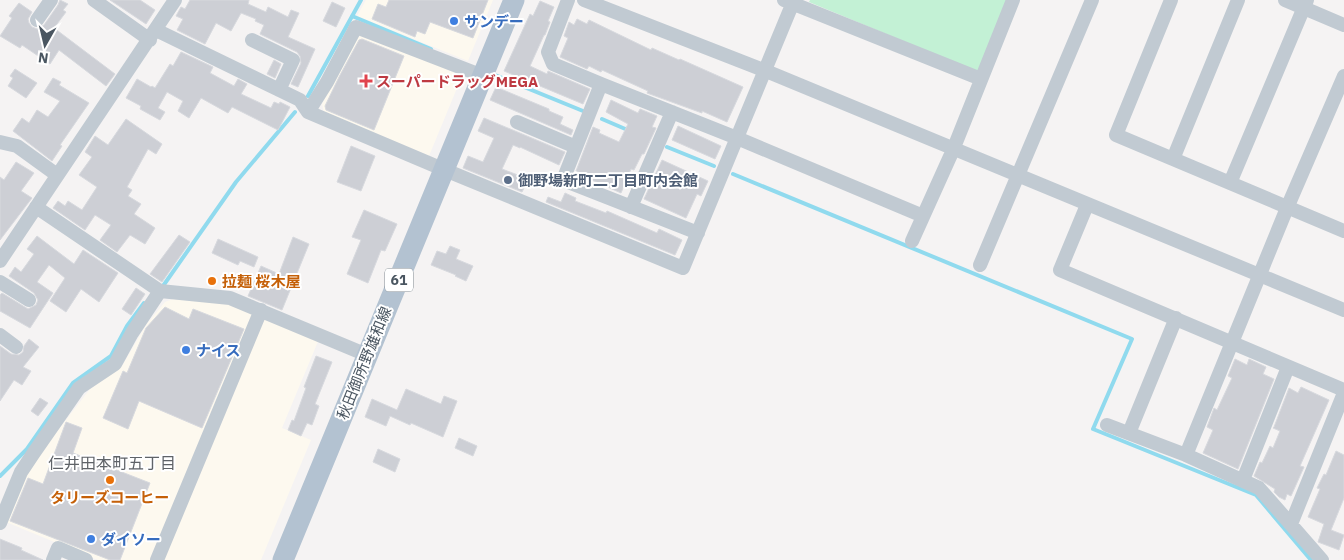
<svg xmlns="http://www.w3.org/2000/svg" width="1344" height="560" viewBox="0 0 1344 560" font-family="'IBM Plex Sans','Noto Sans JP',sans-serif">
	<rect width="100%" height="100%" fill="#f5f3f3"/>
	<path fill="#fdf9ef" d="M366 0H493L468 61 357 16Z
		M365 34 462 76 429 156 324 113 322 104 356 38Z
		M173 299 232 304 319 339 282 428 311 440 261 560H98L6 522 27 470 90 389 122 366 146 325 165 302Z"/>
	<path fill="#c3f1d5" d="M810 0H1008L978 72 809 2Z"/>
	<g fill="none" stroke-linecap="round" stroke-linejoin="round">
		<path stroke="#90daee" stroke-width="4" d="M352 16 431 49
			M495 75 583 111
			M308 96 361 0
			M602 119 630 131
			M667 147 714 166
			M733 174 1132 339 1093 429 1256 495 1311 560
			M163 286 236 182 295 112
			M0 476 27 449 73 383 111 356 127 326 144 303"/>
	</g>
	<path fill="#cdcfd5" stroke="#d7d9de" d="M60 0 68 4 63 10 66 12 54 28 115 74 106 86 59 50 50 64 22 45 20 48 0 36 12 18 9 16 19 3 32 12 28 19 29 23 32 27 37 29 44 25 58 5Z
		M110 0H140L155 10 146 24Z
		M190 0H249L248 4 266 12 268 7 288 17 291 10 299 13 288 37 315 49 298 87 291 84 301 63 300 56 297 52 260 34 264 25 255 21 256 19 241 13 231 31 216 23 205 44 177 30 183 19 176 16 181 7 185 9Z
		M389 0H488L473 38 430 22 425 34 417 31 415 37 372 19 378 4 386 7Z
		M540 1 554 7 548 21 550 22 545 35H544L530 66 547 74 548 71 590 89 583 104 504 71 530 14 533 16Z
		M332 2 345 8 336 27 323 21Z
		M577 19 587 24 589 20 651 50 652 48 679 60 680 59 743 87 727 122 702 111V113L647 93 648 91 602 70 601 72 589 66 587 69 560 57 568 38 564 36 569 22 574 25Z
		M362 39 404 56 374 130 326 110 325 106 339 77 359 40Z
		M181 52 213 67 210 73 234 86 238 79 247 84 241 94 271 108 274 102 279 104 280 102 290 107 278 130 232 107 228 113 201 98 189 118 178 111 183 101 167 92 158 108 165 112 160 120 140 109 141 106 126 98 137 79 151 87 152 86 155 88 170 64 173 66Z
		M274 60 281 64 275 78 267 74Z
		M15 69 37 83 26 98 8 86 13 78 10 76Z
		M53 78 61 82 59 85 89 103 60 145 62 146 52 161 13 131 22 118 29 123 37 110 48 117 60 101 44 92Z
		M496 87 549 109V111L563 117 560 124 573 130 571 135 490 100Z
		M611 100 638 113 640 109 657 116 652 127 656 128 644 154H642L634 170 631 169 621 193 583 176 584 174 576 171 593 127 600 130 599 133 619 142 628 124 606 112Z
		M484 118 565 152 559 165 520 147V148L513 145 502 169 523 177 526 184 522 192 463 168 468 156 483 162 494 138 478 131Z
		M126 119 162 144 156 154 148 149 127 187 132 190 128 196 141 204 134 214 155 228 145 244 130 235 117 252 100 240 111 225 95 215 85 230 53 208 58 201 65 206 68 201 82 210 97 187 79 175 92 157 85 152 95 136 108 145Z
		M678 126 721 146 715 159 672 140Z
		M351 146 375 156 361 191 337 182Z
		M662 160 708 181 701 196 697 194 686 218 644 199Z
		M16 162 34 173 21 191 32 198 0 240V177L4 180Z
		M565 193 576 198 575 201 606 213 607 211 657 233 659 229 682 240 675 255 546 202 548 197 561 202Z
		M364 210 397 224 385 251 381 250 368 283 347 274 361 240 352 237Z
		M179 235 190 242 162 282 150 274Z
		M37 236 74 264 83 250 118 273 99 302 81 289 66 312 50 301 65 278 49 265 37 282 53 293 30 328 0 311V295L2 293 28 309 36 305 38 300 34 293 9 276 15 267 21 272 34 254 27 249Z
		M293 237 309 244 282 310 248 296 261 266 279 274Z
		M218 239 258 257 254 267 240 261 238 265 212 253Z
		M450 246 460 250 456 259 473 266 466 281 455 276 456 275 431 265 437 251 446 254Z
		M136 288 145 294 131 315 122 309Z
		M165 307 189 319 193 309 244 329 202 428 139 401 128 429 103 418 123 371 127 373 146 328Z
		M29 339 39 347 23 367 31 371 22 385 14 380 0 401V346L11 354 19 355 23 352 24 346Z
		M316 356 332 362 315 404 319 406 312 425 307 423 301 436 288 430 292 420 294 421 306 388 304 387Z
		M1235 359 1247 365 1249 359 1266 367 1263 374 1274 379 1238 469 1203 453 1213 430 1207 427 1214 408 1217 410 1232 378 1228 376Z
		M1301 387 1329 400 1300 466 1304 467 1291 496 1287 494 1285 500 1279 497 1274 492 1275 489 1254 476 1260 462 1262 463 1270 446 1273 448 1280 431 1273 428 1274 427 1289 388 1298 393Z
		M406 389 441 404 444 396 457 401 443 437 411 423 410 425 390 416 386 426 365 417 372 399 397 410Z
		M40 398 48 403 38 416 31 411Z
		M66 422 82 428 73 453 150 483 120 560H110L10 521 28 478 43 484Z
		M459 438 477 446 473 456 455 448Z
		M378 449 400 459 395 472 373 462Z
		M1336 451 1344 455V498L1331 530 1344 535 1339 550 1318 542 1324 524 1308 517 1320 489 1317 488 1324 474 1326 475Z
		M0 539 22 548 21 550 43 560H0Z"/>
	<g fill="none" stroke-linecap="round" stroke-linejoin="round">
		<path stroke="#c1cad2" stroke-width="14" d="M94 0 150 40
			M568 0 548 52 553 64 601 84 563 180 698 233
			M584 0 766 71 1344 310
			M784 0 981 79
			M1171 0 1116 135 1344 231
			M1285 0 1344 25
			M37 20 51 0
			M156 30 300 100 308 112 445 170 683 268 794 0
			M252 40 293 60 279 90
			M601 84 737 138 923 216
			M308 112 327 82 356 27 483 76
			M517 122 576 147
			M0 142 17 146 57 175
			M1173 159 1238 0
			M1230 183 1307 0
			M1087 205 1060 270 1344 390
			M36 207 160 291 230 298 367 355
			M631 207 672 112
			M912 241 953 150 1013 0
			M0 261 175 0
			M980 265 1092 0
			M0 282 29 300
			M0 335 16 347
			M1107 425 1186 455
			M1129 433 1176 318
			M1243 480 1288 367
			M0 523 21 472 33 454 79 388 115 364 132 333 160 291
			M1291 524 1344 393
			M53 560 58 548 86 560
			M157 560 261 310
			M1322 560 1259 488 1186 455 1287 208 1344 76"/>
		<path stroke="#b3c2d1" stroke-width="21" d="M283 560 514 0"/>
	</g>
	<g fill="#3f7fe0" stroke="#fff" stroke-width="2">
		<circle cx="454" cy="21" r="5"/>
		<circle cx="186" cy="350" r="5"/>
		<circle cx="91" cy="539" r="5"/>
	</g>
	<path fill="#e0444e" stroke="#fff" stroke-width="2" d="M363.5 73.5h5v5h5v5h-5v5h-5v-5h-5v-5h5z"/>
	<circle fill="#5c6f8a" stroke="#fff" stroke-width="2" cx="508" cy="180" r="5"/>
	<g fill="#e8710a" stroke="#fff" stroke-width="2">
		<circle cx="212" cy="281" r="5"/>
		<circle cx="110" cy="480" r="5"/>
	</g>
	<g text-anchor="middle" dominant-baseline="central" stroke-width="4" stroke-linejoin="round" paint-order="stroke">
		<rect fill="#fff" stroke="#808990" stroke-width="1" x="385" y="268.5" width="28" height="23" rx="4"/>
		<g font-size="14" font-weight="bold" fill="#4a5661">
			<text x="399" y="280">61</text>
		</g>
		<g font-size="15" font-weight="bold" fill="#366cbe" stroke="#fff" text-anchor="start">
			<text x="464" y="21">サンデー</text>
			<text x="196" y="350">ナイス</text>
			<text x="101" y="539">ダイソー</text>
		</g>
		<g font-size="15" font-weight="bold" fill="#be3a42" stroke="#fff" text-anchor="start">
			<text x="376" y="81">スーパードラッグMEGA</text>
		</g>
		<g font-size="15" font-weight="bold" fill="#4e5e75" stroke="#fff" text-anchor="start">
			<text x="518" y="180">御野場新町二丁目町内会館</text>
		</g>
		<g font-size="15" font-weight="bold" fill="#c56008" stroke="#fff" text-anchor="start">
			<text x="222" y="281">拉麺 桜木屋</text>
			<text x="110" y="497" text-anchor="middle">タリーズコーヒー</text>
		</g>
		<g font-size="15" fill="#4a5661" stroke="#fff">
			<text transform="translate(364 363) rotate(-68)">秋田御所野雄和線</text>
		</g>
		<g font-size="16" fill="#5f6368" stroke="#fff">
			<text x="112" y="463">仁井田本町五丁目</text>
		</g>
	</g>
	<g transform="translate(45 45) rotate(188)" stroke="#ffffff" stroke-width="4" paint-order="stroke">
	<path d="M0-4L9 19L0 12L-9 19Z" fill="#4a5661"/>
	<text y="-8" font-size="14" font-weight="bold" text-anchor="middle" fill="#4a5661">N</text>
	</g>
</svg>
